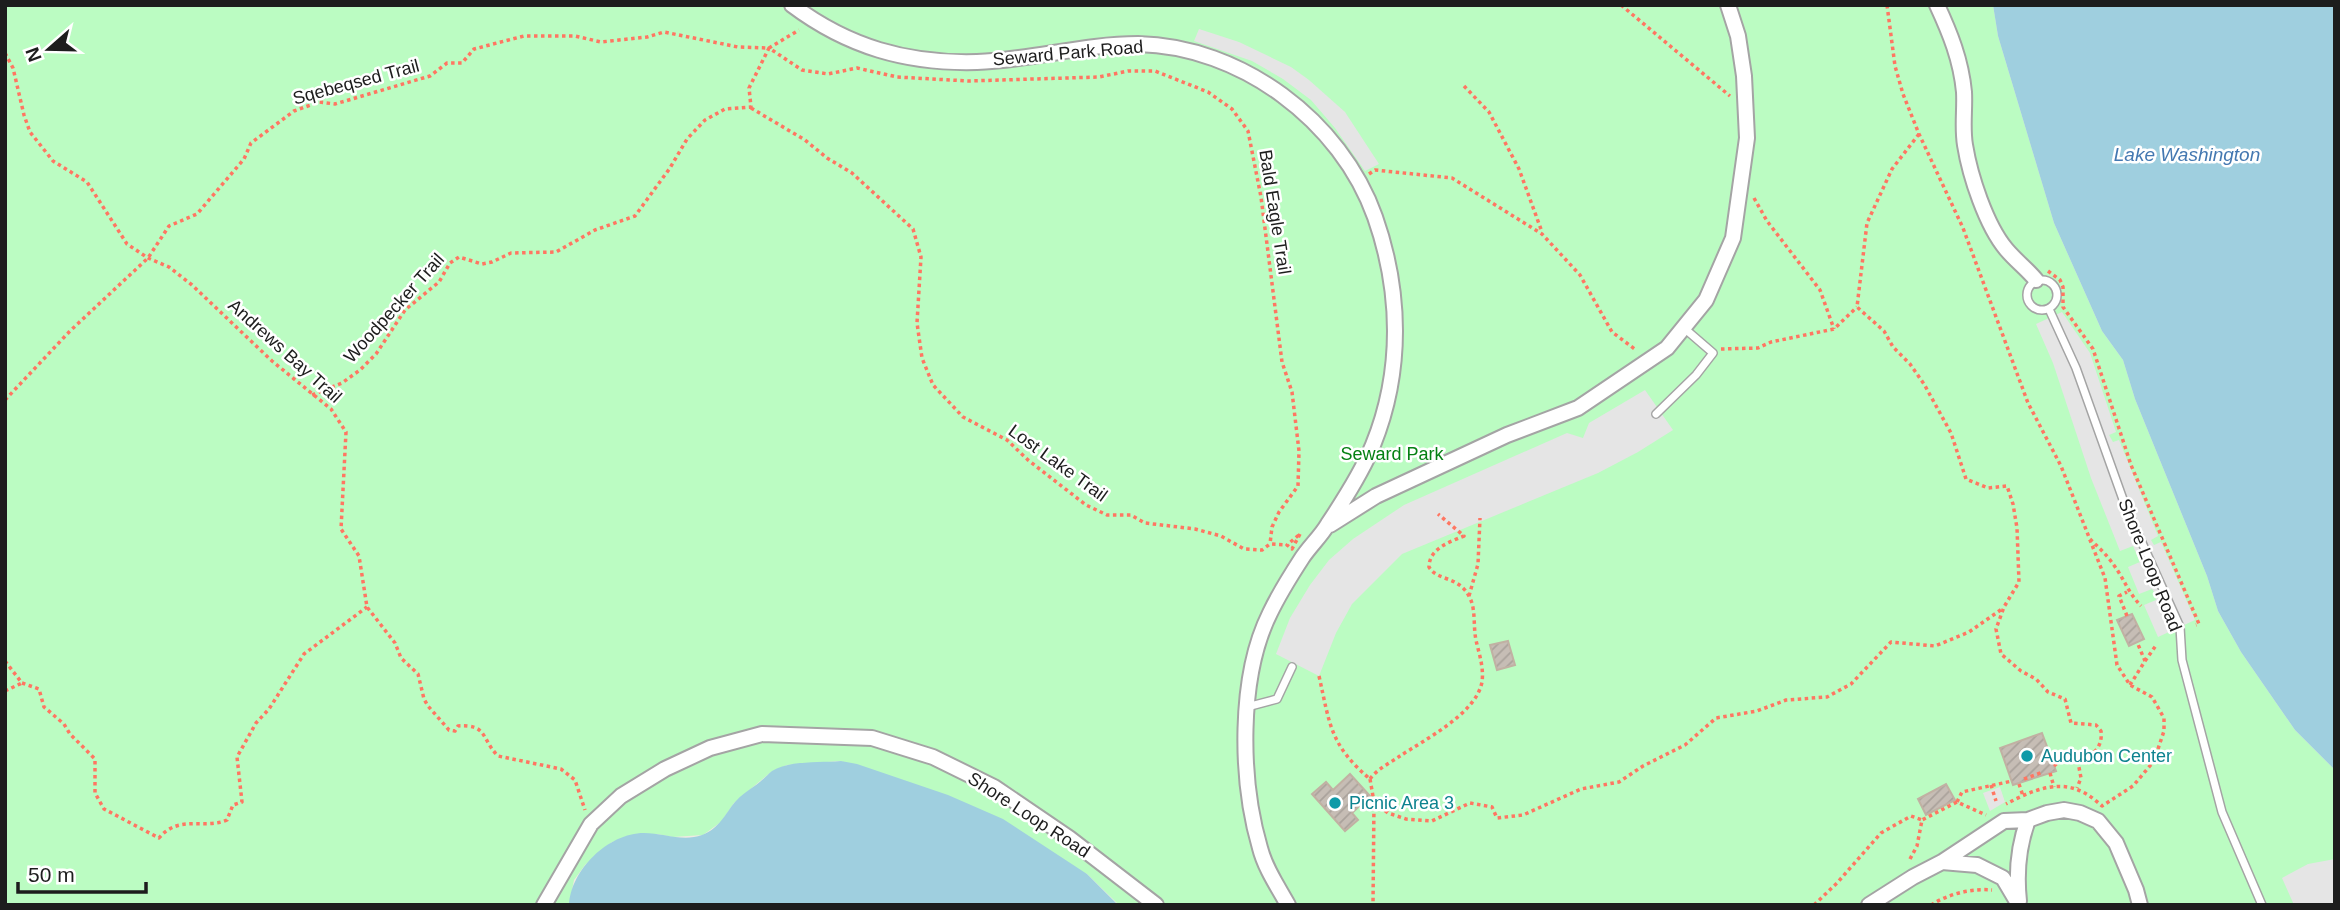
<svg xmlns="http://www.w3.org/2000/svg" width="2340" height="910" viewBox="0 0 2340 910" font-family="Helvetica,sans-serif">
	<defs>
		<pattern id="building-hatch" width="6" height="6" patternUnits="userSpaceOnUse" patternTransform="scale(1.75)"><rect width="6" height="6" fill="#c6bdb5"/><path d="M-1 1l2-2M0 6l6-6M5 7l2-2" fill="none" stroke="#aaa29b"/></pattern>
	</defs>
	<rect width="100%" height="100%" fill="#efebe2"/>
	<path fill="#bbfcc2" d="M5 5H1993L1998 36 2054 223 2102 331 2123 360 2135 399 2207 576 2218 611 2241 652 2295 730 2335 770V905H1119L1087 874 841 761 787 765 771 772 734 803 721 822 703 835 673 837 657 834 612 842 585 865 574 880 569 905H5Z"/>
	<path fill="#e5e5e5" d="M1199 29 1239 42 1291 67 1309 80 1345 112 1379 164 1365 171 1335 128 1311 100 1283 79 1252 61 1194 41Z
		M2062 312 2090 353 2116 432 2109 435 2113 442 2119 440 2158 536 2151 540 2154 545 2161 542 2195 620 2158 637 2144 605 2156 600V595L2152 589 2139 594 2128 567 2140 562 2133 546 2120 551 2091 478 2053 363 2036 324Z
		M1645 390 1673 430 1638 452 1598 473 1402 554 1352 604 1336 633 1319 676 1276 654 1290 618 1310 585 1329 560 1353 539 1404 505 1567 433 1583 438 1589 423Z
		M2000 787 2005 802 1990 811 1983 793Z
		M2335 859V905H2294L2282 878 2308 864Z"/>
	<path fill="#9fcfdf" d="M1993 5H2335V770L2295 730 2241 652 2218 611 2207 576 2135 399 2123 360 2102 331 2054 223 1998 36Z
		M841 761 857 764 948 795 1003 819 1087 874 1118 905H569C571 870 608 833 644 833 663 833 683 842 702 835 719 829 725 814 735 802 741 795 749 790 756 785 762 781 767 775 772 771 790 760 820 763 841 761Z"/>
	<path fill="url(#building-hatch)" stroke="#c1b1a3" stroke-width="2" d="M2132 614 2144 639 2129 646 2117 620Z
		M1508 641 1515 665 1497 670 1490 645Z
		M2042 733 2056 771 2013 785 2000 748Z
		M1350 774 1370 796 1352 813 1358 820 1345 831 1312 794 1326 782 1333 790Z
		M1946 784 1955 800 1926 815 1918 799Z"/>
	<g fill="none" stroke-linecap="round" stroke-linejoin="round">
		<g stroke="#a4a4a4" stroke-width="10">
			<path id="lane" d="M2027 295a15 15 0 1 1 30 0a15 15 0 1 1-30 0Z
				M2049 309 2076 368 2125 505 2180 627 2182 660 2222 812 2262 905
				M1656 414 1696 375 1713 353 1684 328
				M1247 707 1277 699 1292 667"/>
		</g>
		<g stroke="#a4a4a4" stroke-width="18">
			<path id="street" d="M792 5C848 47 907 64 977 62 1031 60 1084 44 1138 44 1241 46 1341 121 1375 217 1401 291 1403 371 1373 445 1362 472 1344 500 1328 524 1321 536 1310 546 1302 558 1291 575 1279 594 1270 613 1238 677 1240 780 1260 848 1265 868 1278 887 1288 905
				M1937 5C1950 33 1961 60 1964 92 1965 110 1962 127 1965 145 1970 176 1986 225 2006 249 2015 260 2027 269 2036 280
				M1330 525 1376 496 1507 435 1578 408 1667 348 1706 300 1733 238 1747 138 1744 76 1738 36 1728 5
				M1942 862 1977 865 2003 878 2019 905
				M2019 901C2016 873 2018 847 2028 820
				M544 905 591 824 621 796 665 769 710 748 762 734 872 738 933 757 994 787 1069 838 1156 905
				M1869 905 1913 877 1942 862 2004 821 2028 820 2047 813 2064 810 2080 813 2098 821 2116 843 2136 890 2140 905"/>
		</g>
		<path stroke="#ff7662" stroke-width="3.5" stroke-dasharray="3.5 3.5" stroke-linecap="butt" d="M1621 5 1730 96
			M1887 5 1895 66 1903 94 1919 134 1963 228 2028 403 2061 466 2105 578 2117 665 2130 685 2152 697 2164 718V731L2154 761 2133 786 2102 806C2095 800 2087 793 2078 790 2054 780 2027 793 2006 804
			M5 53 13 68 24 115 30 132 53 161 87 182 127 244 148 258 169 267 192 285 272 361 331 409 346 432 341 529 359 556 367 607 395 643 401 658 418 674 424 699 428 706 449 730 455 731 458 726C488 724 481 739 498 756L561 769 575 780 585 810
			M1464 86 1489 112 1519 169 1542 232
			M751 108 805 140 827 158 852 173 913 229 921 257 917 323 922 358 933 385 963 417 1007 440 1028 460 1086 505 1107 515H1131L1145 523 1195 529 1221 536 1244 549 1262 550 1270 544 1287 545
			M1919 134 1892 169 1867 223 1857 307 1884 331 1893 347 1910 364 1924 384 1951 433 1966 479 1988 488 2007 486 2013 504 2017 528 2019 582 2004 607 1996 629 2001 654 2021 671 2036 679 2048 692 2065 699 2071 723 2096 725 2101 731C2103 748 2092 756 2078 762L2081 778 2077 788
			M1369 174 1375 170 1452 178 1542 234 1580 275 1612 332 1636 350
			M1754 198 1767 221 1820 290 1834 329
			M2048 271 2060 280 2063 287V307L2093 349 2131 465 2199 624 2196 625
			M1721 349 1758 348 1771 342 1834 329 1857 307
			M312 395 342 383 360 370 376 354 405 310 439 282 450 263 459 257 482 264 492 262 511 253 556 252 595 230 635 216 670 168 687 139 705 120 725 109 751 107 749 88 769 48 802 70 828 74 857 68 897 77 968 81 1099 77 1128 71H1155L1208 92 1232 109 1248 131 1261 197 1282 362 1292 392 1299 451 1298 486 1279 512 1272 527 1270 544
			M5 400 70 331 148 258 169 226 197 214 244 159 251 143 294 111 319 102 335 104 430 76 447 63H462L474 49 524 36H575L601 42 647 37 664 32 738 47 769 48 799 30
			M1300 534 1292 549 1287 545Z
			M2090 539C2098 547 2107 555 2113 564 2125 580 2127 591 2141 606
			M1469 596 1478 564 1480 518
			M2127 616 2119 596 2127 592
			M5 661 22 683
			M2145 661 2157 644
			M1319 676C1330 725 1330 745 1370 779
			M22 683 39 689 44 707 64 724 70 734 95 759V793L104 809 159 838C179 814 204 830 227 820L233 805 242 802 237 757 256 723 269 709 304 654 367 607
			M2130 685 2145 661 2137 642
			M5 691 22 683
			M2054 766 2066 755 2077 762
			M2050 773 2054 787
			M1370 779C1377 769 1390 763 1400 756 1424 740 1476 714 1482 682 1484 667 1479 654 1476 640 1473 626 1476 611 1470 598 1459 575 1438 582 1429 567 1429 549 1449 542 1464 536L1438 514
			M1370 779 1374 802 1373 905
			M2024 779 2043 772
			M2019 784 2023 796
			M1991 785 1996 801
			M1374 802 1388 813 1406 819 1432 821 1470 803 1492 807 1497 818 1523 815 1581 789 1619 782 1643 766 1685 745 1716 718 1757 711 1786 700 1827 697 1851 684 1891 642 1935 646 1969 632 2002 609
			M1957 802 1962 792 2012 781
			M1910 859 1917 846 1922 820 1957 802 1986 815
			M1814 905 1837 883 1881 833 1911 816 1922 820
			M1931 905C1948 894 1972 888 1992 890"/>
		<use href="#lane" stroke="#fff" stroke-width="7"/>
		<use href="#street" stroke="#fff" stroke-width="14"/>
	</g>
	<g fill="#0f9aa8" stroke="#fff" stroke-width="2.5">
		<circle cx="2027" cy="756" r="7"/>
		<circle cx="1335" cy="803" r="7"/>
	</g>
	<g text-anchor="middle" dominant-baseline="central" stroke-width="5" stroke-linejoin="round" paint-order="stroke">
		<g font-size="18" fill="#1d1d1d" stroke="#fff">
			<text transform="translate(1068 53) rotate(-5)">Seward Park Road</text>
			<text transform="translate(356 82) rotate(-15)">Sqebeqsed Trail</text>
			<text transform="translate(1275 212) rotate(81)">Bald Eagle Trail</text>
			<text transform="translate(394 308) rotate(-48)">Woodpecker Trail</text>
			<text transform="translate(285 351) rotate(42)">Andrews Bay Trail</text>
			<text transform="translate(1058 463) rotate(36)">Lost Lake Trail</text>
			<text transform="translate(2150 565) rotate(68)">Shore Loop Road</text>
			<text transform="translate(1029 815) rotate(33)">Shore Loop Road</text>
		</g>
		<g font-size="18" fill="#058013" stroke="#fff">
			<text x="1392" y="454">Seward Park</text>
		</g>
		<g font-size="18" fill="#0d838f" stroke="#fff" text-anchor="start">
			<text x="2041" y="756">Audubon Center</text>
			<text x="1349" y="803">Picnic Area 3</text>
		</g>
		<g font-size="19" font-style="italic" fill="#4478b1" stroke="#fff">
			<text x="2187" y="154">Lake Washington</text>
		</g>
	</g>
	<rect width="2340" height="910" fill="none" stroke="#1d1d1d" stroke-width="14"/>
	<g transform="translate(49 49) rotate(250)" stroke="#ffffff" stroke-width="5" paint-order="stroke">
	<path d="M0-5L12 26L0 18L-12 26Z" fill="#1d1d1d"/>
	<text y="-10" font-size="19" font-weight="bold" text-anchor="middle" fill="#1d1d1d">N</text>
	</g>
	<path d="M18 882v10h128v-10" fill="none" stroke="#1d1d1d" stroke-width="3.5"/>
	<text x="28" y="882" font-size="21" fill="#1d1d1d" stroke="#ffffff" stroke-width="5" paint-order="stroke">50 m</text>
</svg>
